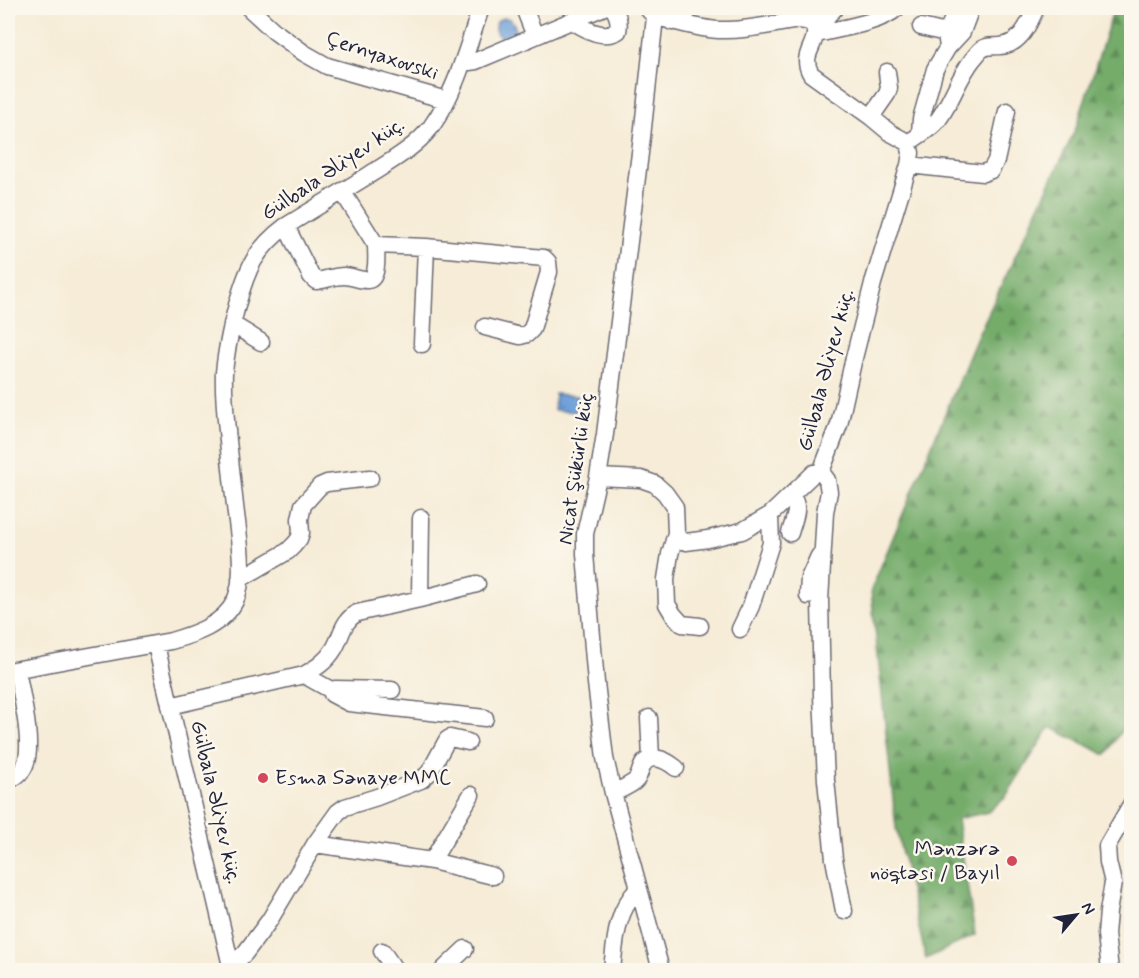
<svg xmlns="http://www.w3.org/2000/svg" width="1139" height="978" viewBox="0 0 1139 978" font-family="Mynerve,sans-serif">
	<defs>
		<pattern id="forest-firs" width="22" height="20" patternUnits="userSpaceOnUse" patternTransform="scale(1.5)"><rect width="22" height="20" fill="#74ac6a"/><path d="M5 1l3.5 6h-7zM16 11l3.5 6h-7z" fill="#5f8c58"/></pattern>
		<pattern id="water-ripples" width="26" height="14" patternUnits="userSpaceOnUse" patternTransform="scale(1.5)"><rect width="26" height="14" fill="#6fa1da"/><path d="M2 4q2-2 4 0t4 0M15 11q2-2 4 0t4 0" fill="none" stroke="#5b83b2"/></pattern>
	</defs>
	<rect width="100%" height="100%" fill="#fbf7ec"/>
	<filter id="ink" filterUnits="userSpaceOnUse"><feTurbulence type="fractalNoise" baseFrequency=".0167" numOctaves="2"/><feDisplacementMap in="SourceGraphic" scale="12" xChannelSelector="R" yChannelSelector="G"/><feConvolveMatrix kernelMatrix="1 2 1 2 8 2 1 2 1" color-interpolation-filters="sRGB"/></filter>
	<filter id="wash" filterUnits="userSpaceOnUse"><feTurbulence type="fractalNoise" baseFrequency=".008" numOctaves="4" result="noise"/><feDisplacementMap in="SourceGraphic" scale="24" xChannelSelector="R" yChannelSelector="G"/><feGaussianBlur stdDeviation="1.35" result="paint"/><feColorMatrix in="noise" values="0 0 0 0 0 0 0 0 0 0 0 0 0 0 0 0 0 1.4 0 .05"/><feComposite in="paint" operator="in"/></filter>
	<g filter="url(#wash)">
		<rect width="100%" height="100%" fill="#f6ecd7"/>
		<path fill="url(#forest-firs)" stroke="#4b6752" stroke-width="1.5" d="M1114 8H1132L1131 715 1106 755 1050 727 1006 796 988 812 957 819 975 935 926 959 896 828 871 590 978 335 1076 128Z"/>
		<path fill="url(#water-ripples)" stroke="#48628a" stroke-width="1.5" d="M495 28a10 10 0 1 1 20 0a10 10 0 1 1-20 0Z
			M555 394 578 396 577 412 554 410Z"/>
	</g>
	<g filter="url(#ink)">
		<g fill="none" stroke-linecap="round" stroke-linejoin="round">
			<g stroke="#6c6972" stroke-width="19">
				<path id="minor" d="M249 8 274 31 304 53 327 66 446 100
					M524 8 535 36
					M647 8 655 17 642 137 605 434 598 477 585 534V554L596 683 605 758 613 793 661 970
					M655 17C676 21 697 29 719 30 746 31 772 24 799 20L806 21 813 24C822 43 798 53 811 74L871 117 889 132 909 143C918 135 930 130 938 120 952 101 958 78 973 59 976 56 979 51 982 49 988 45 994 47 1000 46 1020 45 1029 24 1036 8
					M572 21C586 29 602 40 618 31 620 22 618 15 613 8
					M672 22 693 8
					M813 24 826 17 835 8
					M921 27 946 33
					M816 34C838 29 881 23 897 8
					M948 47 946 33 958 8
					M463 62H469L476 61 602 8
					M871 117 887 94 889 88 887 72
					M920 133 921 119 935 69 948 47 962 32 971 8
					M909 165 983 173 991 170 996 161 1007 111
					M342 191 376 245 426 247 544 258 548 262 549 272 532 329 527 334 520 336 485 327
					M286 226 311 276 316 281C325 280 334 276 344 276 352 276 361 281 368 280 379 278 376 253 376 245
					M232 324 261 342
					M422 344 426 247
					M821 472 827 480 829 492 825 512 820 601 822 696 826 780 834 859 844 911
					M598 477 641 479 655 484 665 493 675 507 676 533 679 539 686 542 708 539 742 531 770 515 814 473 821 472 839 425 853 362 873 283 909 165 911 153 909 143
					M676 533 670 554 666 579 667 604 673 614 682 624 700 626
					M790 533C794 518 801 508 791 495
					M240 579 288 551 294 545 299 539 301 533 300 519 303 505 320 486 327 483 370 478
					M808 596 809 578 819 556
					M420 599 421 518
					M740 629 751 606 771 543 770 515
					M156 645 232 970
					M8 671 171 641C195 634 223 625 235 601 246 577 239 539 236 514 233 490 231 466 228 441 226 419 223 396 224 373 226 350 231 328 237 305 247 269 255 249 286 226 314 209 341 192 369 175 391 161 415 148 431 127 456 92 467 48 481 8
					M304 675 331 690 335 689 392 690
					M331 690 332 694 349 703 485 718
					M170 706 304 675C316 668 326 662 334 649 342 636 342 621 357 613L420 599 477 584
					M649 718 651 758
					M8 781C15 777 22 773 25 765 34 745 21 693 17 670
					M613 793C620 790 628 786 634 782 639 778 639 774 641 769 647 751 665 759 676 768
					M315 844 432 861 493 876
					M432 861 471 795
					M382 951 395 970
					M231 964 238 960 245 953 269 921 315 844 338 812 345 807 377 797 421 780 429 773 447 740 450 738 468 742
					M443 970 465 949
					M612 970C615 942 616 911 638 889
					M1110 970 1106 934 1108 912 1113 883 1108 862 1107 846 1132 803"/>
			</g>
			<use href="#minor" stroke="#fff" stroke-width="16"/>
		</g>
	</g>
	<g fill="#d1495b" stroke="#fbf7ec" stroke-width="2">
		<circle cx="263" cy="778" r="6"/>
		<circle cx="1012" cy="861" r="6"/>
	</g>
	<g text-anchor="middle" dominant-baseline="central" stroke-width="5" stroke-linejoin="round" paint-order="stroke">
		<g font-size="21" fill="#22223b" stroke="#fbf7ec">
			<text transform="translate(382 56) rotate(18)">Çernyaxovski</text>
			<text transform="translate(333 169) rotate(-34)">Gülbala Əliyev küç.</text>
			<text transform="translate(826 370) rotate(-75)">Gülbala Əliyev küç.</text>
			<text transform="translate(576 469) rotate(-82)">Nicat Şükürlü küç</text>
			<text transform="translate(216 802) rotate(77)">Gülbala Əliyev küç.</text>
		</g>
		<g font-size="21" fill="#22223b" stroke="#fbf7ec" text-anchor="start">
			<text x="275" y="778">Esma Sənaye MMC</text>
			<text x="1000" y="849" text-anchor="end">Mənzərə<tspan x="1000" dy="24">nöqtəsi / Bayıl</tspan></text>
		</g>
	</g>
	<rect width="1139" height="978" fill="none" stroke="#fbf7ec" stroke-width="30"/>
	<g transform="translate(1076 915) rotate(61)" stroke="#fbf7ec" stroke-width="4.5" paint-order="stroke">
	<path d="M0-4.5L10 22L0 15L-10 22Z" fill="#22223b"/>
	<text y="-9" font-size="16" font-weight="bold" text-anchor="middle" fill="#22223b">N</text>
	</g>
</svg>
